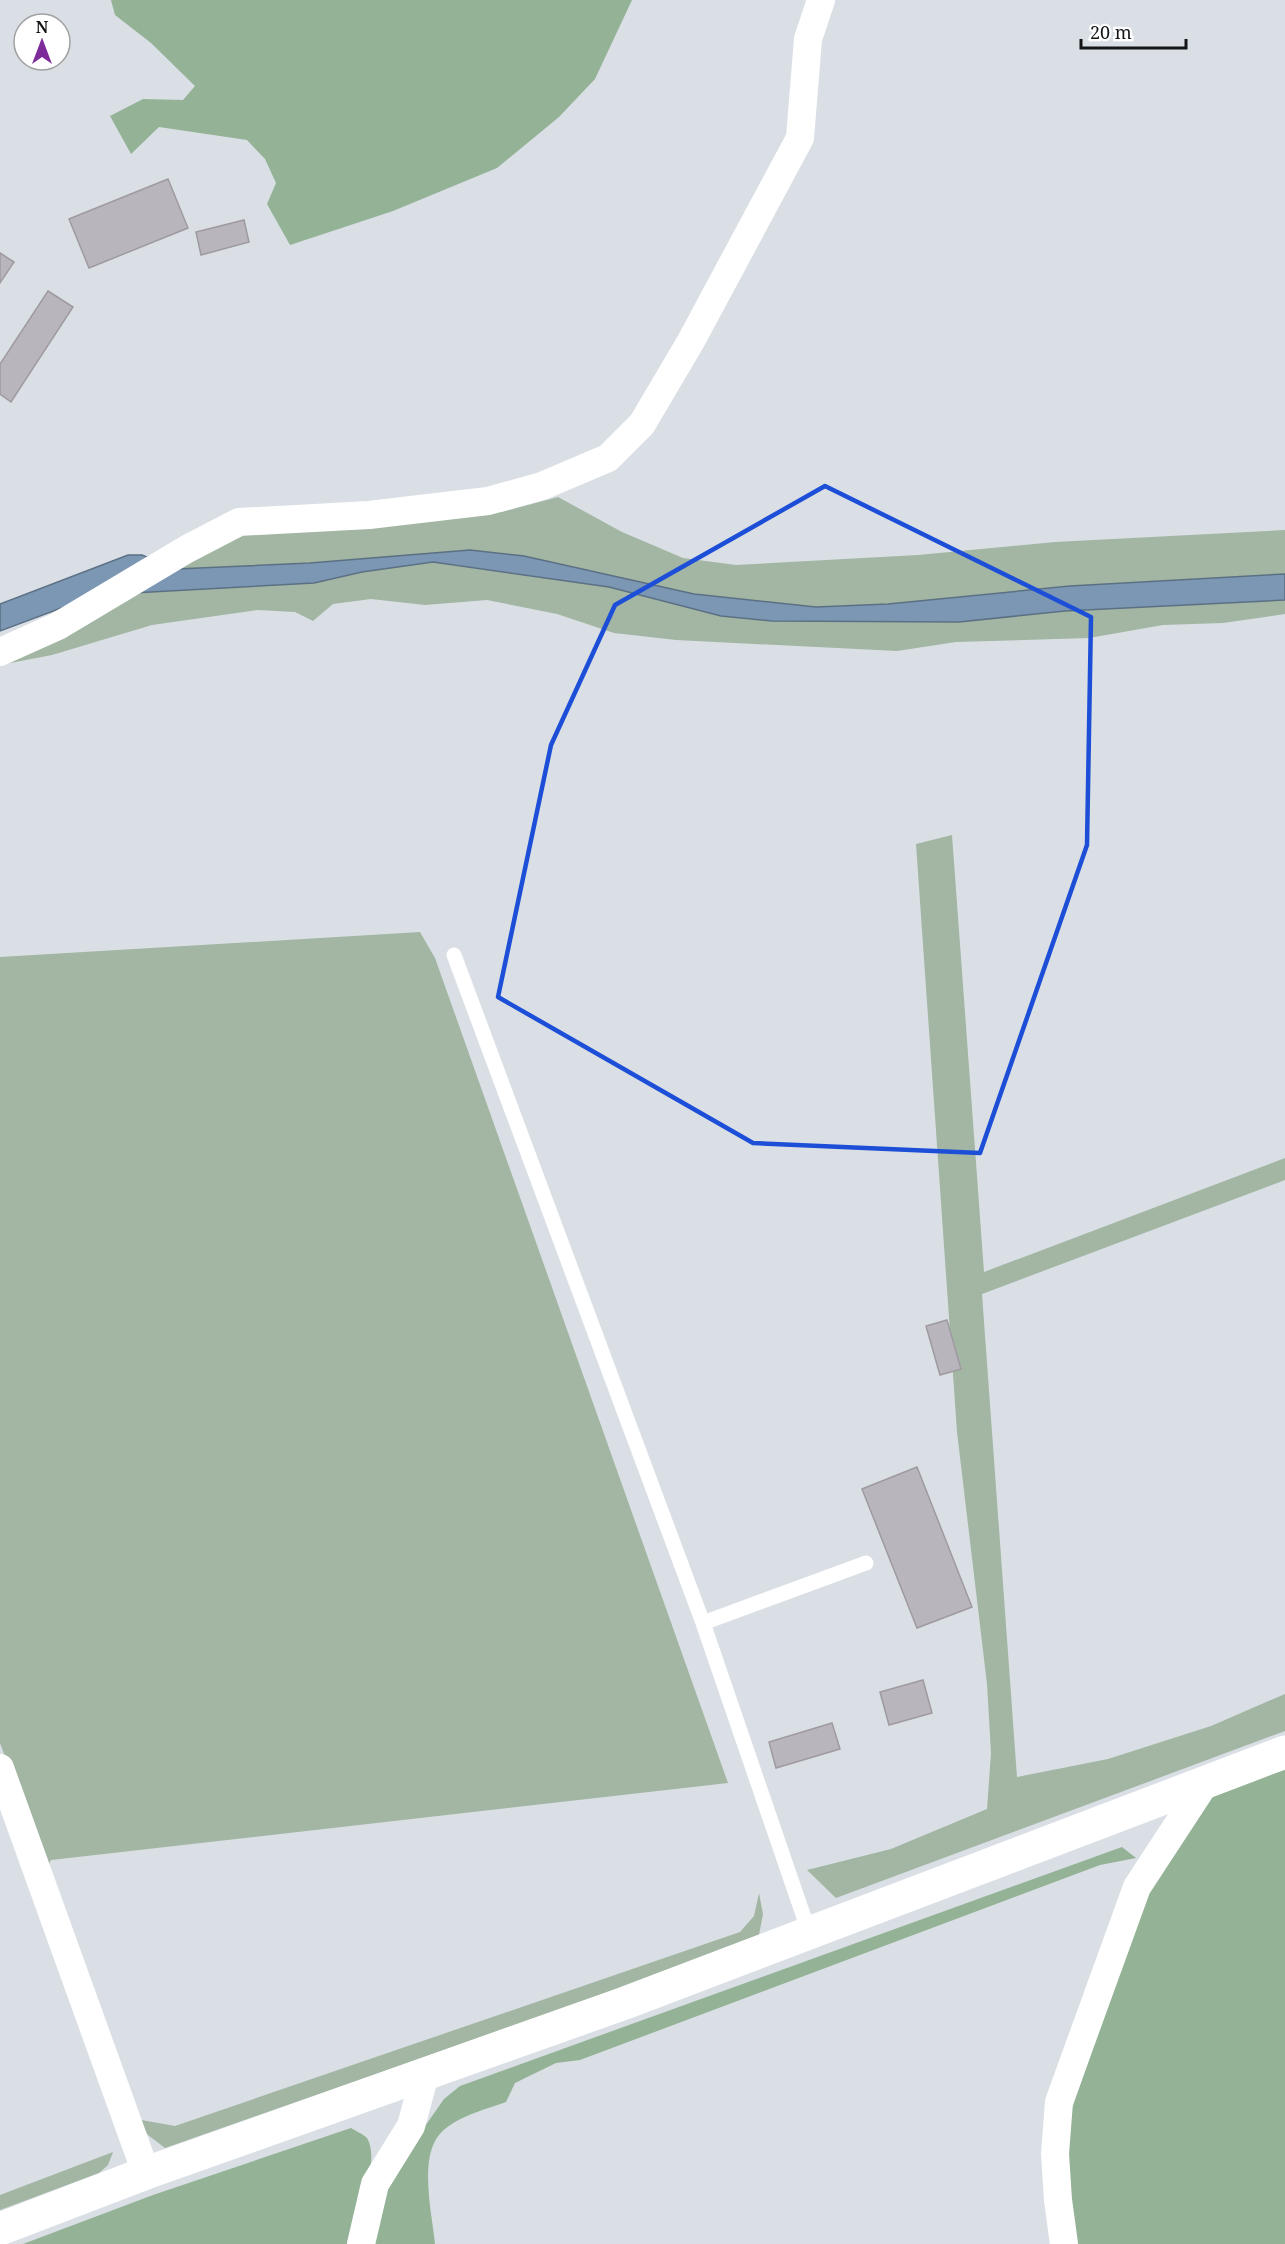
<svg xmlns="http://www.w3.org/2000/svg" width="1285" height="2244" viewBox="0 0 1285 2244" font-family="'Noto Serif',serif">
	<rect width="100%" height="100%" fill="#d9dfe5"/>
	<path fill="#a2b6a3" d="M558 497 622 532 683 558 736 565 918 555 1055 542 1285 530V574L1070 586 888 604 816 607 694 594 524 556 470 550 310 563 176 569 245 528 502 512Z
		M433 562 609 587 721 616 772 621 959 622 1065 611 1285 600V614L1223 623 1163 625 1089 638 956 642 897 651 676 640 614 633 557 614 487 600 425 605 371 599 333 604 313 621 295 612 258 610 152 625 52 655 0 665 130 595 159 590 314 583 362 572Z
		M952 835 984 1272 1285 1158V1180L982 1294 1017 1777 1108 1759 1211 1726 1285 1694V1731L836 1898 807 1870 891 1849 987 1809 991 1753 987 1684 957 1432 916 844Z
		M420 932 435 958 728 1783 51 1860 46 1869 0 1743V957Z
		M759 1893 763 1914 758 1940 165 2148 148 2135 136 2119 175 2126 740 1932 754 1916Z
		M113 2152 108 2165 99 2173 0 2210V2195Z"/>
	<path fill="#94b296" d="M111 0H632L595 79 559 117 497 168 393 211 290 245 267 204 276 183 265 159 247 140 159 127 131 154 110 116 143 99 183 100 195 86 151 43 115 15Z
		M1285 1766V2244H1076L1069 2209 1068 2120 1153 1876 1206 1795Z
		M1122 1847 1136 1858 1100 1865 580 2060 556 2063 515 2083 506 2102C484 2110 454 2117 439 2135 419 2159 432 2214 435 2244H370L386 2182 444 2099 460 2086Z
		M351 2128C356 2131 363 2134 367 2138 381 2160 357 2220 350 2244H23L153 2195Z"/>
	<path fill="#7b97b3" stroke="#5c7084" stroke-width="1.5" d="M470 550 524 556 694 594 816 607 888 604 1070 586 1285 574V600L1065 611 959 622 772 621 721 616 609 587 433 562 362 572 314 583 96 595 0 631V604L128 555H142L176 569 310 563Z"/>
	<path fill="#b9b5bc" stroke="#9f9aa1" stroke-width="1.5" d="M168 179 188 228 89 268 69 219Z
		M244 220 249 242 201 255 196 232Z
		M0 253 14 262 0 283Z
		M48 291 73 307 11 402 0 394V364Z
		M947 1320 961 1369 940 1375 926 1326Z
		M917 1467 972 1607 917 1628 862 1489Z
		M923 1680 932 1713 889 1725 880 1692Z
		M832 1723 840 1749 776 1768 769 1742Z"/>
	<g fill="none" stroke-linecap="round" stroke-linejoin="round">
		<path stroke="#fff" stroke-width="15" d="M454 955 703 1623 809 1932
			M703 1623 866 1563"/>
		<path stroke="#fff" stroke-width="28" d="M0 652 58 626 187 549 239 522 369 515 488 501 542 486 608 458 642 424 691 341 800 138 808 39 821 0
			M0 1768 146 2173
			M361 2244 375 2184 411 2126 425 2074
			M1064 2244 1058 2200 1055 2154 1059 2102 1137 1887 1207 1780"/>
		<path stroke="#fff" stroke-width="33" d="M0 2229 146 2173 625 2003 1285 1752"/>
	</g>
	<path fill="none" stroke="#1d4ed8" stroke-width="4.5" stroke-linejoin="round" d="M825 486 1091 617 1087 845 980 1153 753 1143 498 997 551 745 615 605Z"/>
	<g transform="translate(42 42)"><circle r="28" fill="#ffffff" stroke="#a1a1a2" stroke-width="1.5"/>
	<path d="M0-4.5L10 22L0 15L-10 22Z" fill="#7d2b9a"/>
	<text y="-9" font-size="16" font-weight="bold" text-anchor="middle" fill="#131517">N</text>
	</g>
	<path d="M1081 39v9h105v-9" fill="none" stroke="#131517" stroke-width="3"/>
	<text x="1090" y="39" font-size="18" fill="#131517" stroke="#ffffff" stroke-width="4.5" paint-order="stroke">20 m</text>
</svg>
